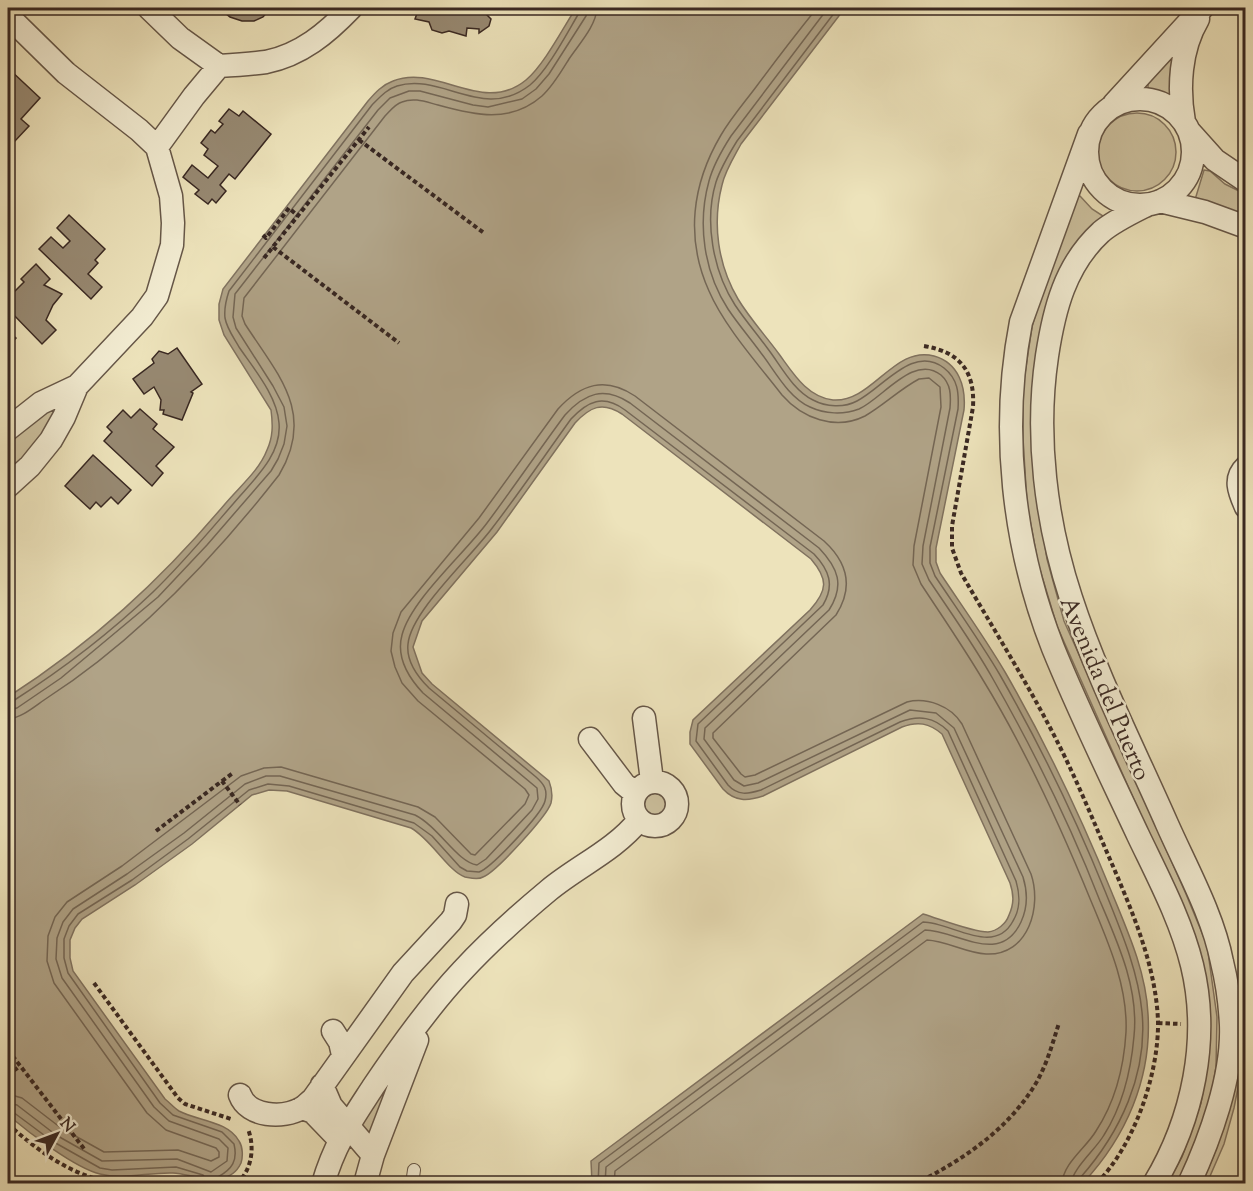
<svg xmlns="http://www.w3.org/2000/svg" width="1253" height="1191" viewBox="0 0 1253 1191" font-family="'Sorts Mill Goudy',serif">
	<rect width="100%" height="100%" fill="#ede3bb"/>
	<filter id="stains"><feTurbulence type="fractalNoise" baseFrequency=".00333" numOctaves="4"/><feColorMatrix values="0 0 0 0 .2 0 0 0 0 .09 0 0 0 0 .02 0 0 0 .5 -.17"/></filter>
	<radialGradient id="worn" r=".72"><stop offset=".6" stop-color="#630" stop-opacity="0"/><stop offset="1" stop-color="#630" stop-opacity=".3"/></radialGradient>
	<path fill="#cec3a1" stroke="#847662" stroke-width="1.5" d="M1176 42 1170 97 1148 88V83Z
		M1098 152a39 39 0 1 1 78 0a39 39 0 1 1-78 0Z
		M1204 170 1210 171 1225 184 1245 194V222L1194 203Z
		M1080 196 1092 209 1106 218 1071 257 1038 500 1047 559 1064 621 1186 894 1207 945 1217 1017 1216 1067 1210 1103 1191 1159 1178 1183H1167L1182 1157 1201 1103 1207 1066 1208 1018 1178 899 1057 626 1038 563 1027 504 1023 438V387L1032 327 1042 291 1076 197Z
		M53 407 56 411 48 427 8 478V437Z
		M641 804a13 13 0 1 1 26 0a13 13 0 1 1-26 0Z
		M1240 994 1245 1001V1057H1244L1234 1108 1224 1144 1207 1183 1200 1184C1234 1126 1232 1059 1237 995Z
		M396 1061 369 1140 359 1125Z"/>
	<path fill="#b0a387" stroke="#80725f" stroke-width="1.5" d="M576 8H845L741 144C734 157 725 171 722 185 712 224 718 265 738 299 750 319 766 336 779 354 793 373 807 397 833 400 872 403 894 345 934 356 959 363 966 387 964 410L936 548V562L940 573C962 606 985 638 1005 672 1046 743 1081 817 1112 893 1128 932 1146 972 1148 1014 1152 1078 1126 1137 1083 1183H592L591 1161 923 914C940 919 972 932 988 932 997 931 1006 924 1009 915 1014 904 1014 895 1010 883L942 734C929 723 918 721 902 727L763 796C748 801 735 802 723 789L690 744V732L693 720 810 610C828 590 828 579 811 559L622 414C602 401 590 407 575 423L497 532 422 621 413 647 422 673 432 684 549 781C552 789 553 795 551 803 547 816 496 872 483 877 478 880 471 878 465 877 448 871 431 839 411 828L287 791 269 790 252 795 192 844 135 885 82 919 75 928 70 940V958L73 971 165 1099C170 1103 174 1108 179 1111 198 1121 228 1121 239 1141 243 1147 243 1157 241 1163 228 1191 194 1174 173 1173 149 1172 123 1180 100 1174 75 1168 28 1132 8 1115V697C93 642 159 582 225 504 239 487 259 471 267 450 273 437 273 425 271 410L224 335 219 320V304L223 289 368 101C375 93 382 85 393 81 437 63 482 116 526 80 544 65 563 28 576 8Z"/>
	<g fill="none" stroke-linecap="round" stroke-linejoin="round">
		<path stroke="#746654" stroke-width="1.5" d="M817 8C796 34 776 60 756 87 744 103 731 118 721 135 692 184 685 238 709 291 724 326 758 364 782 395 802 418 835 431 865 416 884 405 900 389 919 379L929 378 940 387 941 407 914 546 913 565 921 584C942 616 964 648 983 680 1026 750 1060 825 1091 901 1108 942 1128 986 1126 1032 1124 1066 1115 1102 1096 1131 1086 1148 1063 1163 1062 1184
			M828 8 731 136C722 150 713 166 709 181 697 224 704 272 728 309 738 324 750 338 761 353 775 371 788 397 810 407 825 414 843 415 859 409 882 399 914 353 941 375 951 384 951 395 950 408L923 546 922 564 929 580C951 613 974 645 993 679 1034 751 1070 824 1100 901 1118 943 1139 989 1134 1036 1131 1071 1123 1105 1104 1135 1096 1149 1072 1169 1071 1184
			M838 8 737 141C729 154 721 167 716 182 704 221 713 271 735 305 745 320 757 334 768 349 781 366 793 390 813 400 826 407 844 408 857 401 883 388 913 344 944 368 958 379 959 393 958 409L930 547V563L935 576C957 609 980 641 1000 675 1040 745 1075 817 1105 891 1121 931 1138 970 1142 1012 1148 1074 1120 1133 1080 1178L1079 1184
			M8 702 13 701C63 669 110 633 153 592 182 564 207 534 233 504 252 481 282 456 279 423 277 396 254 369 239 347 234 338 227 329 225 318 224 309 226 300 229 291L372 105C380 97 387 89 397 86 442 72 483 122 530 85 548 70 567 33 579 13L580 8
			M8 710 17 708 61 678 158 597 207 545 271 471 278 459 284 444 287 426 284 407 273 386 236 328 233 317 235 294 378 110 390 98 409 91H420L473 105 488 107 522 99 536 89 549 74 586 16 588 8
			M8 719C22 718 35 706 47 698 137 640 214 558 279 475 316 413 278 375 245 324L242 316 244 298 385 116C390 111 395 104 402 102 414 97 426 102 438 105 474 115 510 124 542 96 553 86 561 72 569 59 579 44 596 26 597 8
			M8 1094 22 1098 61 1128 104 1152 178 1150 211 1161 219 1157V1152L216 1148 166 1130 147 1113 54 983 47 961 48 936 55 917 67 902 122 866 241 776 264 768 281 767 418 807 435 817 471 854 475 855 525 804 529 795 525 789 418 701 402 683 395 667 391 651 393 633 401 612 479 518 558 409C581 384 605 376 635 396L824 541C848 563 854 587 836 615L713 733V738L741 774 745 777 755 775 907 702C927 697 951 706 962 724L1031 874C1042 906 1029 956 986 954 966 953 947 941 927 940L615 1171 614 1184
			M8 1103 17 1105 56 1135 102 1161 177 1159 211 1172 227 1161 228 1148 219 1139 169 1121 154 1107 62 978 56 959 57 938 63 922 73 909 127 874 184 833 245 784 266 776H280L415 815C439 827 457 862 477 865L486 859 532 810 538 799 537 788 423 693C408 677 396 657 402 635 411 600 464 554 487 523 514 487 539 450 565 415 585 393 604 386 630 403L819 548C838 568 845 585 829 610L705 728 704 739 734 780 744 786 758 783 910 710 936 713 954 728 1023 877C1028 893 1028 907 1021 922 1000 967 956 930 925 930L606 1167 605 1184
			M8 1111 13 1112 52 1141 100 1168 112 1170 176 1167 203 1175 206 1179 207 1184
			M216 1184 218 1177C232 1169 238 1161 234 1144L222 1132 173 1115 160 1103 68 973 64 958V939L69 926 78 914 132 880 188 839 249 790 268 784 289 786 414 823 432 836 460 867 467 871 479 872C491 868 542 814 545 801 548 790 544 784 536 777L429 688C418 677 406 661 408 644 411 611 472 556 493 527 520 492 545 455 571 419 588 401 603 394 625 410L814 554C829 570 835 585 823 605L698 724 696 741 728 785C738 796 748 794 761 790L900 722C919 715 934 717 948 731L1016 881C1020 895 1021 908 1013 921 994 957 951 922 923 922L599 1163 598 1184"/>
	</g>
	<path fill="#978972" stroke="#392822" stroke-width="1.5" d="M219 8H271L263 17 254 21H242L230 17Z
		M419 8H480L491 19 489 26 479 33V29L467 28 466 36 449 31 442 33 432 30 429 22 415 19Z
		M9 69 40 98 21 119 29 126 15 141 8 133V71Z
		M229 109 239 116 243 111 271 134 235 179 229 174 220 185 226 191 216 203 212 199 208 204 195 194 199 190 183 177 192 165 208 178 218 166 204 155 208 149 201 143 211 130 215 133 223 124 219 121Z
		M69 215 105 249 95 260 98 263 88 274 102 287 91 299 39 249 51 237 63 248 70 241 57 228Z
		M36 264 50 279 44 285 62 294 53 305 46 320 56 330 42 344 8 309V298L24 282 21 279Z
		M8 331 16 338 8 347Z
		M177 348 202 384 191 392 193 393 182 420 163 414 164 410H160L161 400 154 387 144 394 133 379 154 363 152 359 159 351 168 354Z
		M140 409 157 424 153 429 174 447 156 466 163 473 152 486 104 441 112 432 107 427 123 410 131 418Z
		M93 455 131 490 118 504 111 497 101 507 96 502 90 509 65 486Z"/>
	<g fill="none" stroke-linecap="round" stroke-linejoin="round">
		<g stroke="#665748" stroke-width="14">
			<path id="lane" d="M412 1184 414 1170"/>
		</g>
		<g stroke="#665748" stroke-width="25">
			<path id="street" d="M149 8 180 38 219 66
				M8 16 66 73 139 130 157 147 171 196 173 223 172 245 157 296 142 317 77 386 64 417 51 440 30 466 8 486
				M1087 152a53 53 0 1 1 106 0a53 53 0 1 1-106 0Z
				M1114 104 1202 8
				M1184 122C1178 89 1180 49 1198 19
				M1189 131 1215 160 1246 181
				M1089 134 1021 322C1000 430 1013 546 1053 648 1079 712 1109 773 1138 835 1158 877 1181 920 1192 965 1210 1039 1193 1119 1154 1184
				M157 147 194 96 219 66C235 65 251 64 266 62 301 55 327 33 351 8
				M1160 201 1205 212 1246 227
				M1147 205C1131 213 1114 221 1101 232 1065 265 1054 310 1047 356 1035 436 1046 522 1071 598 1096 675 1134 749 1167 824 1186 867 1213 915 1222 962 1227 982 1230 1005 1231 1025 1233 1076 1210 1139 1189 1184
				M8 429 41 403 77 386
				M1246 467C1233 479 1240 493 1246 507
				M644 718 652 781
				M590 739 624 784 635 793
				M633 804a22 22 0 1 1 44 0a22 22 0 1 1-44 0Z
				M333 1031 340 1042 343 1055
				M322 1085 331 1106 373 1155
				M240 1095C248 1117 283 1119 302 1108 306 1106 309 1102 313 1099L403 973 451 921 455 915 457 904
				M302 1108 313 1112 339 1139
				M323 1184C335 1143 351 1121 373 1087 400 1047 429 1006 462 971 489 942 519 915 549 890 578 866 615 850 639 820
				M365 1184 373 1155 417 1040"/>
		</g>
		<path stroke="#392822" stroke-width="4" stroke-dasharray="4.5 3" stroke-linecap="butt" d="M359 140 484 233
			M263 235 266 238 289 208 298 216
			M273 247 399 343
			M264 258 369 127
			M924 346C960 352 975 371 973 407L952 526V548L961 573C994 630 1030 687 1060 747 1079 785 1095 825 1112 864 1133 913 1156 967 1158 1021 1159 1074 1134 1146 1096 1184
			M222 781 233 773
			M156 831 222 781 240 805
			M94 983 178 1098 185 1104 231 1119
			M1158 1023 1181 1024
			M8 1050 85 1150
			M8 1075 20 1066
			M8 1124C41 1154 78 1180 123 1184
			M1101 1179 1106 1184
			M132 1184H171
			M237 1184C252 1169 255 1148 248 1129
			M915 1184C961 1161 1005 1132 1033 1088 1046 1068 1052 1045 1059 1023"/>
		<use href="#lane" stroke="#f3edd3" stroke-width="12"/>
		<use href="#street" stroke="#f3edd3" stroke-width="22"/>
	</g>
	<g text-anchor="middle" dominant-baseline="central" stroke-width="5" stroke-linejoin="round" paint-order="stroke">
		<g font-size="24" fill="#392822" stroke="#f3edd3">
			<text transform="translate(1104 689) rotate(67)">Avenida del Puerto</text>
		</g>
	</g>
	<rect width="1253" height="1191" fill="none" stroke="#ede3bb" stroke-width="30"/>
	<rect x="9" y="9" width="1235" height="1173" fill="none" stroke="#392822" stroke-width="3"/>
	<rect x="15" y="15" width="1223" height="1161" fill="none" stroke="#392822" stroke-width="1.5"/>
	<g transform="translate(57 1134) rotate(49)" stroke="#f3edd3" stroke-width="4.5" paint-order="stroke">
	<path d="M0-4.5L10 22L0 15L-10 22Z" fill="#392822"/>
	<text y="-9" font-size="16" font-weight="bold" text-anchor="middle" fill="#392822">N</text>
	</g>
	<rect width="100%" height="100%" filter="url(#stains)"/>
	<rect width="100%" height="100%" fill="url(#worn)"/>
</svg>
